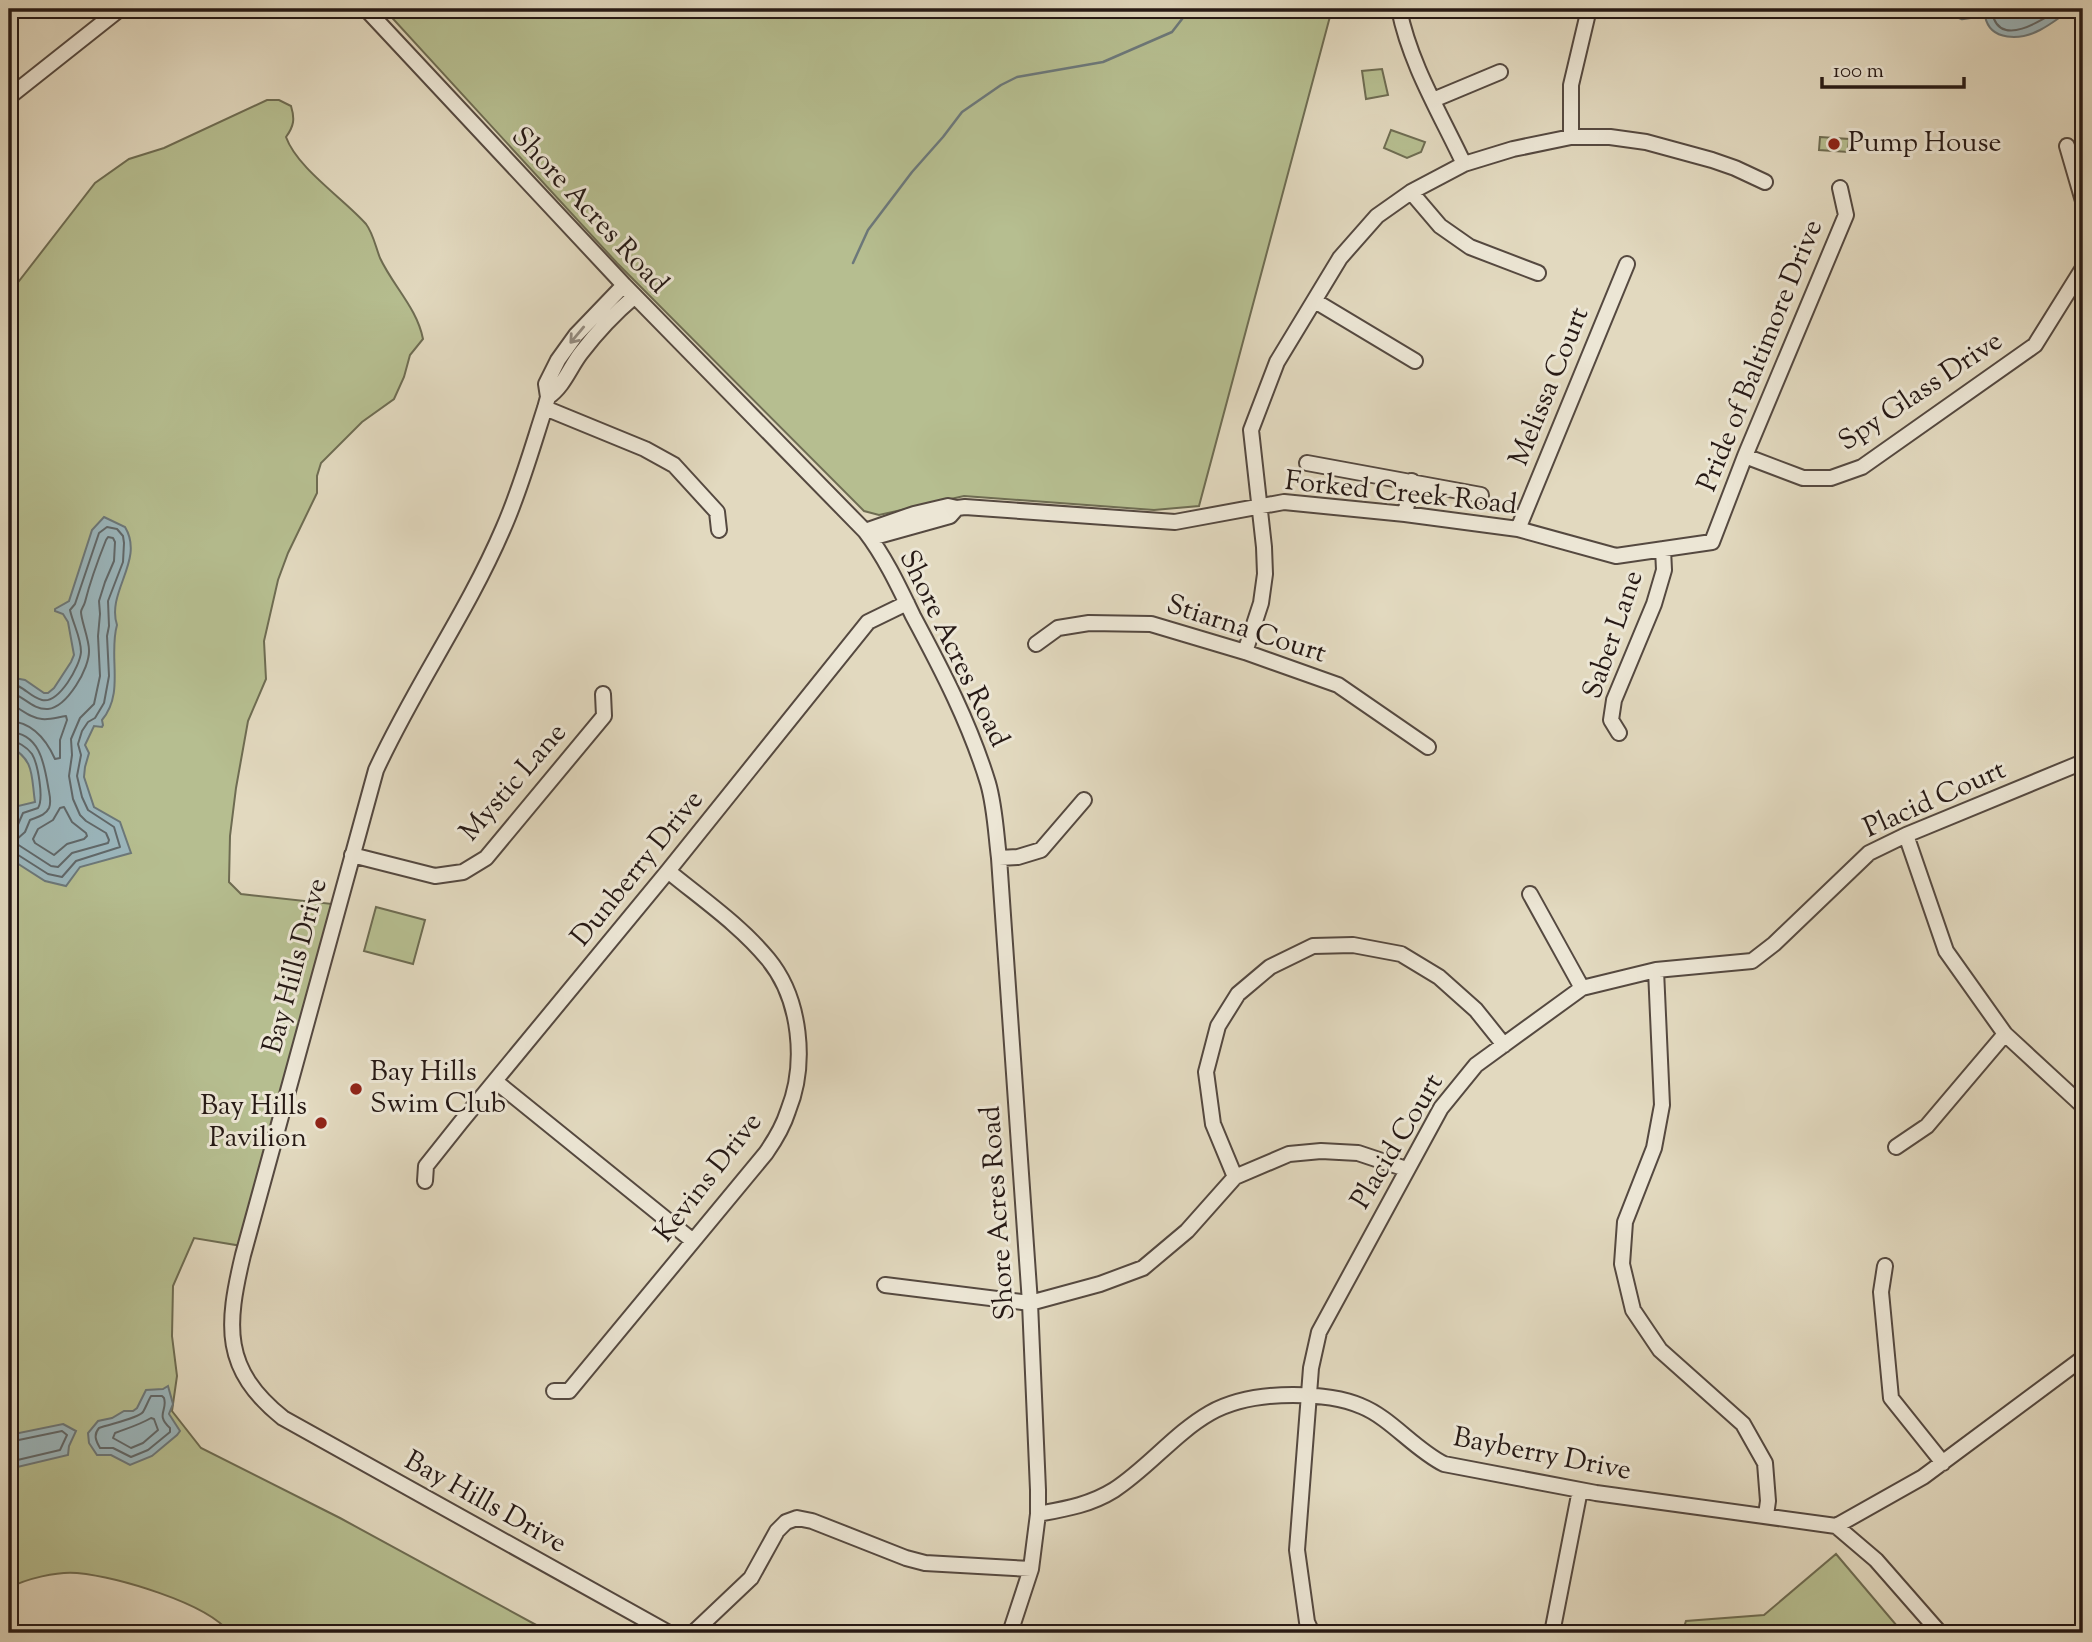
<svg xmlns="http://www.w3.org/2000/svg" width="2092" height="1642" viewBox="0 0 2092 1642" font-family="'Sorts Mill Goudy',serif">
	<rect width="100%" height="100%" fill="#e2d9bf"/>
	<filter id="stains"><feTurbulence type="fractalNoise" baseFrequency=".00286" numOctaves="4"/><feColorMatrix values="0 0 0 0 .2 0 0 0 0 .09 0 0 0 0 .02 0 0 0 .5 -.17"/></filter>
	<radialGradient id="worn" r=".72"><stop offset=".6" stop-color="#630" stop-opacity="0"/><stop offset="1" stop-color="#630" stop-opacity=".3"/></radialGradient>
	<path fill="#b6be90" stroke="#6e6c52" stroke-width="2" d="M384 9H1332L1199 506 1154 510 964 496 879 515 864 511 617 263Z
		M1382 69 1388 95 1366 99 1362 71Z
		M267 100H279L291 106C295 119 294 126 286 137 297 168 344 199 366 224 373 233 376 248 380 258 393 286 417 308 423 339L410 355 404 377 394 399 362 422 321 463 317 476V493L288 553 278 580 264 641 266 679 248 721 236 788 230 836 229 882 241 894 342 905 242 1246 194 1238 173 1286 172 1336 177 1376 172 1411 201 1448 340 1518 551 1633H230C206 1602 116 1577 77 1573 58 1571 25 1579 9 1588V294L95 183 129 159 164 148Z
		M1391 130 1425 142 1421 152 1407 158 1384 148Z
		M1820 137 1849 139 1848 152 1819 150Z
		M376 907 425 920 413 964 364 951Z
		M1836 1554 1903 1633H1682L1686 1621 1764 1615Z"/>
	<path fill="#9bb7be" stroke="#6c787a" stroke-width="2" d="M1997 9H2073C2062 15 2052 24 2040 30 2021 40 1990 42 1985 16Z
		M104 517 125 527C145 560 106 592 117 625 108 656 125 693 102 720L103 725 102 727 94 726 85 745 89 753 85 767 84 777 94 807 120 822 131 853 80 867 66 886 45 881 9 858V833L18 806 35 802C31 775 35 760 9 746V677L25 680 44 693H48L54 688 71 662 74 655 68 622 63 614 55 611V609L69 601 92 530Z
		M168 1386 173 1404 169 1414 180 1431 177 1435 152 1456 130 1465 111 1455H97L89 1443 88 1433 98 1421 112 1418 124 1411H133L137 1408 146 1390 163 1389Z
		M63 1424 76 1431 69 1446 68 1455 9 1469V1435Z"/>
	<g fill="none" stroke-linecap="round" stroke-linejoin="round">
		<path stroke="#60686a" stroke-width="2" d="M1998 9 1994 19C2005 46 2045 18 2060 9
			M9 684C23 684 29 697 42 700 59 704 80 666 81 652 81 637 73 624 70 610L75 604 99 533 107 527 117 529 123 536 124 543 123 562 108 601 109 626 107 636 109 676 104 703 95 718 88 722 82 731 78 744 81 755 77 776 82 797 88 810 114 827 120 847 76 861 62 877 48 874 15 853 9 852
			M9 692C23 695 32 710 48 709 67 707 90 668 89 650 89 639 81 620 81 612 81 609 84 606 85 602 90 582 98 560 106 540L108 537 113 538 115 542 114 561 105 582 99 601 100 614 98 636 100 676 94 704 80 718 71 739 72 755 69 776 73 799 80 815 86 821 106 833 109 840 108 843 72 853 58 867 51 866 17 844 16 840 25 832 30 820C37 817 45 816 49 808 52 801 49 793 48 786 44 762 39 733 9 732
			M9 703C20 708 29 718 42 719 50 720 58 717 66 716L67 720 60 740V758L55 759C46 739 32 722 9 721
			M9 740C17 741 27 747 32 754 38 764 44 799 38 808L23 813 16 829 9 831
			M64 807 72 822 86 833 87 836 84 839 67 844 54 855 35 843 33 839 38 829 53 820 60 808Z
			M151 1396H162L164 1398C168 1411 155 1414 170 1428V1432L148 1450 131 1457 113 1448H100C96 1441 93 1435 99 1428 109 1424 137 1419 143 1412 146 1407 148 1401 151 1396Z
			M151 1418 154 1419 158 1430 143 1443 131 1448 113 1438 115 1433C128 1428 139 1425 151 1418Z
			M9 1442 62 1431 67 1435 60 1450 9 1462"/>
		<path stroke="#6c787a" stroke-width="2.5" d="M1938 9 1962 19 1983 16
			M853 263 868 230 912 172 943 137 962 112 1001 85 1017 77 1103 62 1172 32 1189 10 1205 9"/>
		<g stroke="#554940" stroke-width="18">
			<path id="minor" d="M366 9 624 285 865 531C885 557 899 587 913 616 942 670 970 724 988 783 995 807 996 834 999 858L1030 1303 1038 1490V1514L1031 1569 1010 1633
				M1399 9C1410 64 1440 113 1464 164
				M9 97 120 9
				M1433 100 1500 72
				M1571 137V85L1589 9
				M2067 146 2083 201
				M1411 192 1440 226 1470 247 1538 273
				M624 285 576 335 558 360 546 384 548 397 545 408C532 448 520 491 503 529 467 613 414 687 376 770L243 1255C226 1326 222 1369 283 1418L669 1633
				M1315 301 1415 361
				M548 397C564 386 570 367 581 353 597 332 615 313 635 296
				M545 408 645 449 674 465 717 512 719 530
				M1745 456 1803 478H1831L1862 467 2035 345 2083 268
				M1307 463 1481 495
				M1405 514 1412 481
				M1518 529 1627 264
				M865 531 914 514 948 506 957 508 965 507 1175 522 1284 502 1405 514 1518 529 1616 556 1712 542 1745 456 1846 215 1840 188
				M871 538 950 516 957 508
				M1036 644 1058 628 1089 623 1151 624 1245 652 1338 685 1428 747
				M1245 652 1261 603 1265 574 1264 547 1251 430 1277 362 1340 258 1377 216 1411 192 1464 164 1513 149 1571 137H1610L1646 142 1712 160 1735 168 1765 182
				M1619 733 1611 720 1614 700 1654 604 1664 570 1663 549
				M1906 835 1946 951 2005 1034 2083 1106
				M352 855 435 876 463 872 486 858 604 716 603 694
				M999 858 1018 857 1041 850 1084 800
				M1530 894 1582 988
				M1656 970 1662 1105 1654 1148 1625 1222 1622 1264 1633 1310 1660 1350 1743 1424 1765 1463 1768 1501 1766 1515
				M495 1081 693 1241
				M1896 1147 1927 1126 2005 1034
				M1235 1177 1213 1124 1206 1072 1218 1026 1238 994 1270 967 1313 946 1353 945 1401 954 1439 977 1476 1010 1504 1045
				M425 1181 426 1166 461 1122 668 871 868 622 907 603
				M1885 1266 1881 1292 1891 1398 1943 1463
				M885 1285 1030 1303 1100 1284 1143 1268 1187 1231 1235 1177 1289 1154 1321 1151 1358 1153 1406 1169
				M554 1391H569L766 1153C775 1140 783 1127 788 1111 807 1064 801 999 768 959 740 925 702 899 668 871
				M1038 1514C1065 1509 1090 1505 1114 1490 1148 1468 1175 1433 1210 1413 1235 1399 1265 1395 1293 1395 1316 1395 1340 1397 1361 1406 1391 1418 1414 1449 1444 1464L1596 1493 1836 1526 1923 1477 2083 1358
				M1836 1526 1876 1560 1940 1633
				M63 1633H82
				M693 1633 751 1578 777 1531 786 1522 797 1518 812 1521 906 1558 925 1563 1031 1569
				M1312 1633 1307 1622 1297 1550 1311 1368 1319 1332 1441 1108 1476 1065 1582 988 1656 970 1752 961 1774 944 1869 853 1906 835 2083 762
				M1552 1633 1580 1490"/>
		</g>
		<use href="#minor" stroke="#ece6d5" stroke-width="14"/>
	</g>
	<defs><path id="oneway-shaft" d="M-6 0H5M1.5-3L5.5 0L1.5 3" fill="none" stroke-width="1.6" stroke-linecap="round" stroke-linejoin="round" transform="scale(1.75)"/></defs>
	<use stroke="#938a7f" href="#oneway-shaft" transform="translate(577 335) rotate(130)"/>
	<g fill="#8f2418" stroke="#ece6d5" stroke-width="2.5">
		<circle cx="1834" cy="144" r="7"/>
		<circle cx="356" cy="1089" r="7"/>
		<circle cx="321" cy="1123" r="7"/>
	</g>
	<g text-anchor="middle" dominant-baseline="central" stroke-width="6" stroke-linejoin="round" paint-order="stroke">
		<g font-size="28" fill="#261915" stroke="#ece6d5" text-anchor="start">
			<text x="1848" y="144">Pump House</text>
			<text x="370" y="1073">Bay Hills<tspan x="370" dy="32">Swim Club</tspan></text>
			<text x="307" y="1107" text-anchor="end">Bay Hills<tspan x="307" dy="32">Pavilion</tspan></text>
		</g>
		<g font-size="28" fill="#261915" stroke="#ece6d5">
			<text transform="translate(589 211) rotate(47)">Shore Acres Road</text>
			<text transform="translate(1761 356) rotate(-68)">Pride of Baltimore Drive</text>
			<text transform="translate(1550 387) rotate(-68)">Melissa Court</text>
			<text transform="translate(1921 392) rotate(-34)">Spy Glass Drive</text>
			<text transform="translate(1401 494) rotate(6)">Forked Creek Road</text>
			<text transform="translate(1246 630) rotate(18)">Stiarna Court</text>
			<text transform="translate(1614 635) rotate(-71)">Saber Lane</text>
			<text transform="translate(953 649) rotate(64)">Shore Acres Road</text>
			<text transform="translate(514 783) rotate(-49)">Mystic Lane</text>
			<text transform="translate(1935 800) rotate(-24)">Placid Court</text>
			<text transform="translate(638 869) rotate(-51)">Dunberry Drive</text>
			<text transform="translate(296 966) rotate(-75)">Bay Hills Drive</text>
			<text transform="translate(1398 1142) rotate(-59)">Placid Court</text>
			<text transform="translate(709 1178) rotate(-52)">Kevins Drive</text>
			<text transform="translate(999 1213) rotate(-94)">Shore Acres Road</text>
			<text transform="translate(1542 1455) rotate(11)">Bayberry Drive</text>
			<text transform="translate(485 1503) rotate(29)">Bay Hills Drive</text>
		</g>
	</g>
	<rect width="2092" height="1642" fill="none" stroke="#e2d9bf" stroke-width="35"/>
	<rect x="10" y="10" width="2071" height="1621" fill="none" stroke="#261915" stroke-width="3.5"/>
	<rect x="18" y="18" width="2057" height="1607" fill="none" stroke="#261915" stroke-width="2"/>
	<path d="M1822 77v10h142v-10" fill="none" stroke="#261915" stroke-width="3.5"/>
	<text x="1833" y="77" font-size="21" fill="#261915" stroke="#ece6d5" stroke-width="5" paint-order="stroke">100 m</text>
	<rect width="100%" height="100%" filter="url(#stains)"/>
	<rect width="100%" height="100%" fill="url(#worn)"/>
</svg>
